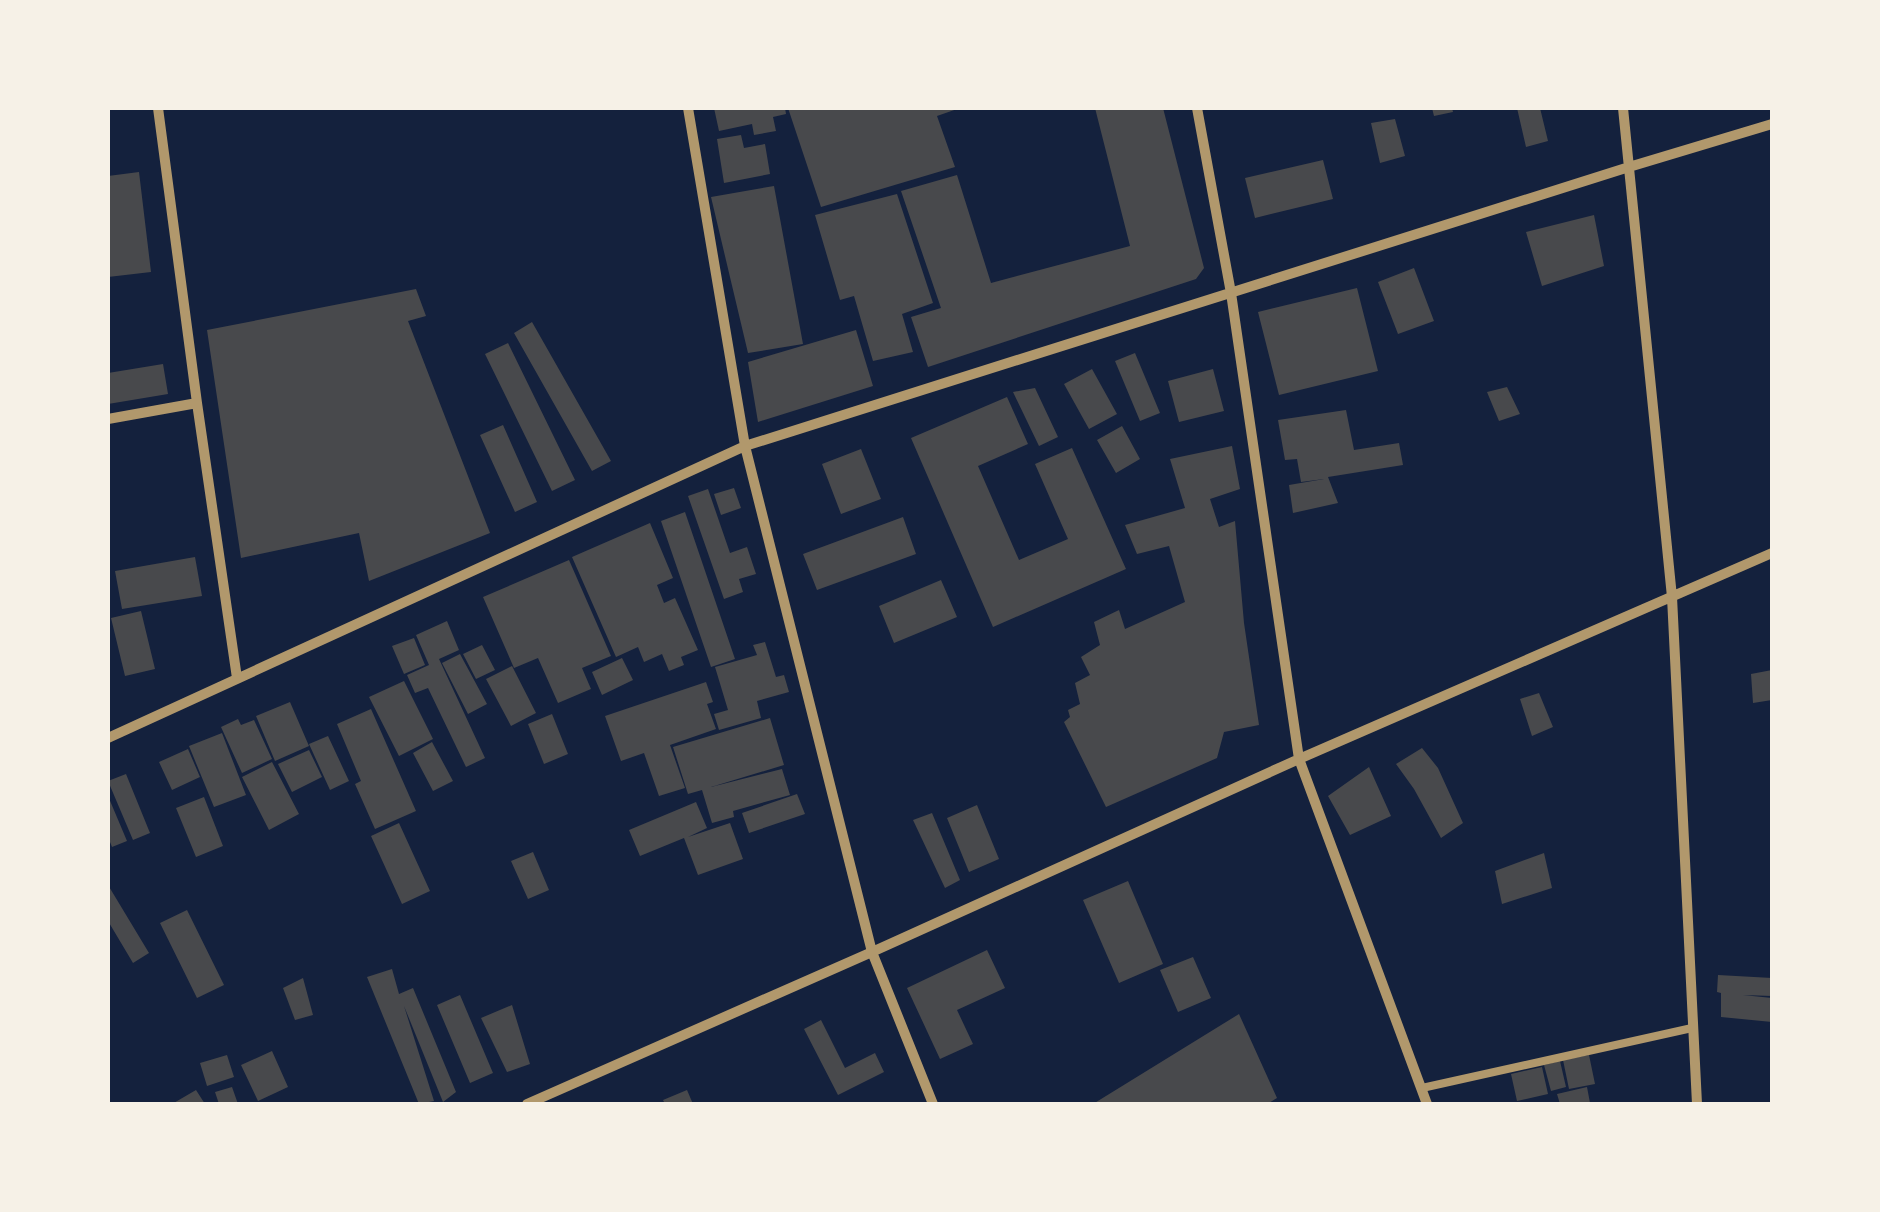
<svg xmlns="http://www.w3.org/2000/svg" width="1880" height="1212" viewBox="0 0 1880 1212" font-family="'Open Sans',sans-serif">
	<rect width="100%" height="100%" fill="#14213d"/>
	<path fill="#48494c" d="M714 108H785L786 114 773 117 776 131 754 135 752 124 719 131Z
		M788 108H960L937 116 955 167 821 207Z
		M1095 108H1163L1204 268 1196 279 928 367 911 317 941 308 901 191 957 175 991 283 1130 246Z
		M1432 108H1452L1453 112 1434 116Z
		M1517 108H1540L1548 141 1526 147Z
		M1395 119 1405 156 1380 163 1371 123Z
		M741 135 744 148 765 144 770 174 724 183 717 139Z
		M1323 160 1333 199 1255 218 1245 178Z
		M139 172 151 272 108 277V176Z
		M774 186 803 344 748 353 711 197Z
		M897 194 933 303 902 314 913 352 873 361 854 296 840 300 815 215Z
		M1594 215 1604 266 1542 286 1526 232Z
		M1414 268 1434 321 1398 334 1378 282Z
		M1357 288 1378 371 1279 395 1258 312Z
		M416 289 426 316 408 321 490 533 369 581 359 533 241 558 207 330Z
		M532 322 611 461 592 471 514 333Z
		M856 330 873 386 758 422 748 362Z
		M508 343 575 480 552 491 485 354Z
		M1135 353 1160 413 1140 421 1115 361Z
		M163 364 168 394 108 404V373Z
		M1092 369 1117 414 1089 429 1064 384Z
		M1213 369 1224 411 1179 422 1168 381Z
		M1507 387 1520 414 1499 421 1487 392Z
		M1035 388 1058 437 1039 446 1013 392Z
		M1007 397 1028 444 978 466 1019 560 1068 539 1035 464 1072 448 1126 569 993 627 911 438Z
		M1346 410 1354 450 1399 443 1403 465 1328 477 1338 503 1293 513 1289 485 1324 479 1301 482 1297 459 1285 460 1278 420Z
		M503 425 537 502 515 512 480 435Z
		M1122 426 1140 459 1116 473 1097 440Z
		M1232 446 1240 489 1210 499 1219 527 1235 521 1244 623 1259 725 1224 732 1217 758 1106 807 1064 722 1070 717 1068 710 1080 704 1075 683 1090 675 1081 657 1100 645 1094 622 1119 610 1125 629 1185 602 1169 546 1137 554 1125 525 1185 508 1170 459Z
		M861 449 881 499 841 514 822 464Z
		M734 488 741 508 721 515 714 494Z
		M708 489 730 553 747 547 756 574 739 579 743 592 724 599 688 496Z
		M685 512 735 659 711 667 661 521Z
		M903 517 916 554 817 590 803 554Z
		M650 523 673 578 657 585 664 603 675 598 698 650 681 657 684 665 669 671 662 654 644 662 638 647 616 657 572 557Z
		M195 557 202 596 122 609 115 571Z
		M569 560 611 656 582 668 591 689 558 703 538 658 514 668 483 597Z
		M941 580 957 617 894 643 879 606Z
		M141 611 155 669 125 676 111 618Z
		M447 621 459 650 439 659 485 758 466 767 428 688 415 693 407 675 429 665 416 635Z
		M414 638 425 665 404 674 392 646Z
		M765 642 776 677 784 675 789 692 757 701 761 718 719 730 714 714 728 710 715 667 757 655 753 645Z
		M482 645 495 670 476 679 463 654Z
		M460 654 487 704 468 714 442 663Z
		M622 658 633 680 602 695 592 672Z
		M512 666 536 713 511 726 486 679Z
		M1772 670V700L1753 703 1751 674Z
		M404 681 433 739 399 756 369 697Z
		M706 682 713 702 707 704 716 729 670 745 685 788 659 796 644 753 621 761 605 716Z
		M1539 693 1553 727 1532 736 1520 699Z
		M290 702 309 746 275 761 256 716Z
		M371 709 416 811 375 829 355 784 361 781 337 724Z
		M552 714 568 754 544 764 528 724Z
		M770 718 784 765 711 787 782 769 790 795 733 811 734 817 712 823 702 790 688 794 673 747Z
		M238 719 241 725 254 720 272 759 242 773 221 727Z
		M222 733 246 795 214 807 189 746Z
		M328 736 349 781 330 790 309 744Z
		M432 742 453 781 433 791 413 753Z
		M1422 748 1438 768 1463 823 1441 838 1414 789 1396 764Z
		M188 749 200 777 172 790 159 762Z
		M309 750 322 777 292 792 278 764Z
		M272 762 299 814 269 830 242 777Z
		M1369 767 1391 816 1350 835 1328 796Z
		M126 774 150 833 133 840 108 781Z
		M797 794 805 814 749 833 742 813Z
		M108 796 127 841 112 847 108 837Z
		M204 797 223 846 196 857 176 808Z
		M696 802 707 828 688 837 730 823 743 859 698 875 684 838 640 856 629 830Z
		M977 805 999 859 969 872 947 818Z
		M932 813 960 880 945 888 913 820Z
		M399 823 430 891 402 904 371 836Z
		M533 852 549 890 528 899 511 861Z
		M1544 853 1552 888 1502 904 1495 871Z
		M1128 881 1163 964 1119 983 1083 900Z
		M108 885 149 953 133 963 108 921Z
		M187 910 224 985 197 998 160 923Z
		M987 950 1005 988 957 1010 973 1044 940 1059 907 988Z
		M1193 957 1211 998 1178 1012 1160 970Z
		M392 969 399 994 413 988 456 1092 443 1102 404 1006 434 1101 419 1104 367 977Z
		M1718 975 1772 978V996L1743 995 1772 998V1022L1721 1017V993L1717 992Z
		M303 978 313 1015 295 1020 283 988Z
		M460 995 493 1073 470 1083 437 1005Z
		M512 1005 530 1064 507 1072 481 1018Z
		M1239 1014 1277 1098 1267 1104H1093Z
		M821 1020 845 1068 875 1053 884 1072 838 1095 804 1029Z
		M272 1051 288 1087 258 1101 241 1065Z
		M227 1055 234 1077 207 1086 200 1063Z
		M1589 1055 1595 1084 1569 1089 1563 1060Z
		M1560 1061 1566 1087 1551 1091 1544 1065Z
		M1542 1067 1548 1094 1517 1101 1511 1074Z
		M232 1087 238 1104H219L215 1092Z
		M1587 1087 1590 1103 1560 1104 1557 1094Z
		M196 1090 205 1104H172Z
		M687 1090 693 1104H665L663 1100Z"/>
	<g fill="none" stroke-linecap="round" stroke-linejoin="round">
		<path stroke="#b1986c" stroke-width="8" d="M1422 1088 1692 1028"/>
		<path stroke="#b1986c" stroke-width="10" d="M158 108 197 403 237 678
			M688 108 745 446 872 952 933 1104
			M1197 108 1231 293 1299 759 1427 1104
			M1623 108 1672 597 1697 1104
			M108 419 197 403
			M108 738 745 446 1629 167 1772 124
			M527 1104 872 952 1299 759 1772 553"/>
	</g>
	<rect width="1880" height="1212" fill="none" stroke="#f6f1e7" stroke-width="220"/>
</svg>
